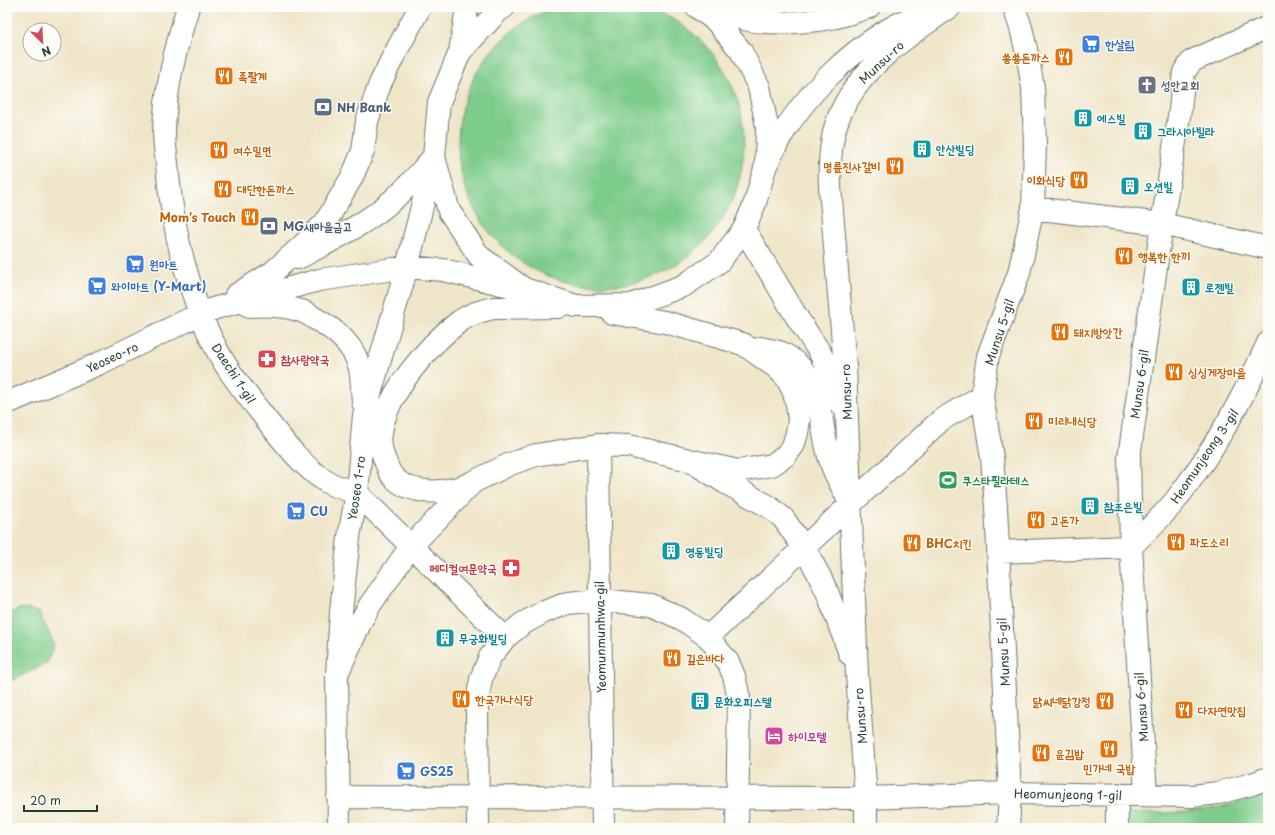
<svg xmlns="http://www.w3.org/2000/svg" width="1275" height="835" viewBox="0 0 1275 835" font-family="'Playpen Sans','Poor Story',sans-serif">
	<rect width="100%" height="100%" fill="#fdfcf7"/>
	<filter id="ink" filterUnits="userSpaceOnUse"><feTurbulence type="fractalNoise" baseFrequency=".025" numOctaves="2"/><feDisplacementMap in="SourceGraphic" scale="8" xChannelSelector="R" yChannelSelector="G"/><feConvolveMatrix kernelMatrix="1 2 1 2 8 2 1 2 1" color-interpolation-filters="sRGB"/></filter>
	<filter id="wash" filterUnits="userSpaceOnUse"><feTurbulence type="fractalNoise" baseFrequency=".012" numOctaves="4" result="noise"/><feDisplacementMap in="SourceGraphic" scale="16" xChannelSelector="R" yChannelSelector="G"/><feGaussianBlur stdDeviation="0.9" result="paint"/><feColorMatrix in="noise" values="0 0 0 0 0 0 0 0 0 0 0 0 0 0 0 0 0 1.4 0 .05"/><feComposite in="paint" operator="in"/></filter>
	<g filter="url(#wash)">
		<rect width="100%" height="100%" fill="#efe5c8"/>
		<path fill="#7ecc8b" stroke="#4e8460" d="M458 143a143 143 0 1 1 286 0a143 143 0 1 1-286 0Z
			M21 608 39 612 54 644 47 663 7 683V615Z
			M1268 791V828H1129L1128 813C1177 814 1224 812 1268 791Z"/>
	</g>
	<g filter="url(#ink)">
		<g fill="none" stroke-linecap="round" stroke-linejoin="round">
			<g stroke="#687868" stroke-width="24">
				<path id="minor" d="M188 7C176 47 165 89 164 131 164 142 166 153 167 164 172 228 188 296 218 352 230 374 246 394 262 414 279 436 306 472 331 484 339 488 349 490 357 493L505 638
					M504 7 498 11 460 52 439 102 434 157 449 211 479 256 524 289 576 306 631 305 683 286 719 262 744 229 755 203 766 165 767 126 759 87 741 51 716 21 697 7
					M711 7C720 10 730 15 740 18 767 25 803 23 831 18 844 16 856 11 869 7
					M460 52 467 7
					M767 163C773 153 777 142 783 133 808 93 844 57 884 32 897 24 911 18 925 11
					M1033 208 1162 224 1268 248
					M744 229 798 319 819 351 827 367 840 403
					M298 258C331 241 368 223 395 198 409 186 421 171 433 158
					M236 295 273 272 302 246 325 223 352 177 363 151 367 121 380 84 392 59 420 7
					M249 306C267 305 284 305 301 311 305 312 310 315 314 318 335 329 354 344 360 369 362 379 362 391 363 402
					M612 313 665 322 743 344 777 368 786 377 793 390 797 404 799 420 797 433 793 446 785 456 772 465 738 471 689 460
					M761 348C768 350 776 350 782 353 825 376 818 421 830 460 834 473 841 485 847 496
					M7 403 98 364 200 314 216 308 319 280 407 267 443 270 514 287
					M598 445 603 828
					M473 482C467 485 460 488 453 489 433 494 404 492 391 474 389 471 387 466 386 463 382 454 379 443 381 433 386 394 429 344 460 321 470 314 483 310 494 308L558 307
					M999 552 1131 547C1145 532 1162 517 1175 501 1213 452 1243 399 1268 343
					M708 637 941 420 982 396
					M337 674 361 621 370 605 411 546 473 482 510 464 536 455 598 445 629 446 689 460 726 483 768 506 783 518 804 548 818 573 828 594 850 654
					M1117 794V828
					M1146 795 1131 547 1129 458 1162 224 1180 110 1184 72 1192 61 1268 27
					M338 797 866 798 1010 793 1192 796 1218 793 1252 784 1268 778
					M339 828 337 674 341 612 349 537 357 493 364 415 407 267 434 158
					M478 828 477 702 481 679 490 657 505 638 522 624 544 612 568 603 600 600 651 605 682 619 708 637 728 662 734 676 739 698 737 828
					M866 828V798L857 674 845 367 830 187C829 162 830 135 841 112 863 65 908 35 950 7
					M1008 828 1010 793 996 507 992 458 982 396 988 356 1019 273 1033 208 1035 145 1033 88 1028 58 1021 28 1014 7"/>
			</g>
			<use href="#minor" stroke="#fff" stroke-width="22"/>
		</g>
	</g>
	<defs>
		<g id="supermarket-square" transform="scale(1)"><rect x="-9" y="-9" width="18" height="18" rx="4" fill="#3f7fe0" stroke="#fdfcf7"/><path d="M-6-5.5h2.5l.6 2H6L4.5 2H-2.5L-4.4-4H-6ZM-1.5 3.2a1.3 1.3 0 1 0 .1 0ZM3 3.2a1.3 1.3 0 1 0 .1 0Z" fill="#fff"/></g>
		<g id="restaurant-square" transform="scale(1)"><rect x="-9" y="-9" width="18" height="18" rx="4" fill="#e8710a" stroke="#fdfcf7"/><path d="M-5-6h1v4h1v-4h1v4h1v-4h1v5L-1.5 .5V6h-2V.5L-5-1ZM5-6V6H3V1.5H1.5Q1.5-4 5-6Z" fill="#fff"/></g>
		<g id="church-square" transform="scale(1)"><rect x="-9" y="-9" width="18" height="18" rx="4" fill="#6b7280" stroke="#fdfcf7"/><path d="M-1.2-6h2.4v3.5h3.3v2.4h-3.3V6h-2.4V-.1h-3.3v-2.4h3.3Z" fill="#fff"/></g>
		<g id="bank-square" transform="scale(1)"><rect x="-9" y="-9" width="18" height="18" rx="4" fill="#5c6f8a" stroke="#fdfcf7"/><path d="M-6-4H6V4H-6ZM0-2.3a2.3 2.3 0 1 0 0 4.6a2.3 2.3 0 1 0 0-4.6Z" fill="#fff"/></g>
		<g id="building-square" transform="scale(1)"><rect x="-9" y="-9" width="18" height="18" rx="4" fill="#0f9aa8" stroke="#fdfcf7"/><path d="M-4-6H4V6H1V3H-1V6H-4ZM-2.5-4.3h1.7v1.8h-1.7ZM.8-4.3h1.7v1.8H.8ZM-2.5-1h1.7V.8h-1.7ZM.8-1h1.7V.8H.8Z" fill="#fff"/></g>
		<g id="pharmacy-square" transform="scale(1)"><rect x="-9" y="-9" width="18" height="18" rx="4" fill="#e0444e" stroke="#fdfcf7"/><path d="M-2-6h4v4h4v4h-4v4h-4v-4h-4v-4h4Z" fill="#fff"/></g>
		<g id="stadium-square" transform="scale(1)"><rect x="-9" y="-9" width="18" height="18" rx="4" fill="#2e9e5b" stroke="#fdfcf7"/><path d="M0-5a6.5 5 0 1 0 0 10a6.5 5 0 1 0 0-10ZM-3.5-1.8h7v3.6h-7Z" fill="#fff"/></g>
		<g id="hotel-square" transform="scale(1)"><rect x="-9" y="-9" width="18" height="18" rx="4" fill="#d1479c" stroke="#fdfcf7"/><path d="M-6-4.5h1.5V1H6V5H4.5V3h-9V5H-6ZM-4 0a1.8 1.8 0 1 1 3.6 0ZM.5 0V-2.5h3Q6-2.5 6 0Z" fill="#fff"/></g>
	</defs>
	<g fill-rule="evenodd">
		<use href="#supermarket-square" x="1091" y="44"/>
		<use href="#restaurant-square" x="1064" y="57"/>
		<use href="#restaurant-square" x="224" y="76"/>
		<use href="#church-square" x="1147" y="85"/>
		<use href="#bank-square" x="323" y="107"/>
		<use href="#building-square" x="1083" y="118"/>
		<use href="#building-square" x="1143" y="131"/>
		<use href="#building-square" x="922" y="149"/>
		<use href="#restaurant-square" x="219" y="150"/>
		<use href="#restaurant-square" x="895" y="166"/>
		<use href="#restaurant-square" x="1079" y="180"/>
		<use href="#building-square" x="1130" y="186"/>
		<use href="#restaurant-square" x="223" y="189"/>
		<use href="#restaurant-square" x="250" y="217"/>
		<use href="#bank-square" x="269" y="226"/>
		<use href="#restaurant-square" x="1124" y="256"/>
		<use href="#supermarket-square" x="135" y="264"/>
		<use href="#supermarket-square" x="97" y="286"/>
		<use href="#building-square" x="1191" y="287"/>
		<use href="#restaurant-square" x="1060" y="332"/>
		<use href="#pharmacy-square" x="267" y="359"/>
		<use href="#restaurant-square" x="1174" y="372"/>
		<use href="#restaurant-square" x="1034" y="421"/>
		<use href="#stadium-square" x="948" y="480"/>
		<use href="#building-square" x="1090" y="506"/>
		<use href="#supermarket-square" x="296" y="511"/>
		<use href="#restaurant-square" x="1036" y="520"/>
		<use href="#restaurant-square" x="1176" y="542"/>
		<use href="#restaurant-square" x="912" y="543"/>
		<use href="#building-square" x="671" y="551"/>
		<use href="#pharmacy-square" x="511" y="568"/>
		<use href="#building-square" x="445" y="638"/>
		<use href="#restaurant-square" x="672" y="658"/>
		<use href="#restaurant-square" x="461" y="699"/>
		<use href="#building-square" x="700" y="701"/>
		<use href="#restaurant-square" x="1105" y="701"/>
		<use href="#restaurant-square" x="1184" y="710"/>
		<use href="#hotel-square" x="774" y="736"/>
		<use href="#restaurant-square" x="1109" y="749"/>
		<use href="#restaurant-square" x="1041" y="753"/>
		<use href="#supermarket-square" x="406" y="771"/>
	</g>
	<g text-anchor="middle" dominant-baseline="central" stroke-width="3" stroke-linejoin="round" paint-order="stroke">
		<g font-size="12" font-weight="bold" fill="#366cbe" stroke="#fdfcf7" text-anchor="start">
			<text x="1105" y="44">한살림</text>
			<text x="149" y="264">원마트</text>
			<text x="111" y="286">와이마트 (Y-Mart)</text>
			<text x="310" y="511">CU</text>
			<text x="420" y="771">GS25</text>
		</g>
		<g font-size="12" font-weight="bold" fill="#c56008" stroke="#fdfcf7" text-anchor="start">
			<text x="1050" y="57" text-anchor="end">쑝쑝돈까스</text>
			<text x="238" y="76">족팔계</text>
			<text x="233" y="150">여수밀면</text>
			<text x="881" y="166" text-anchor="end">명륜진사갈비</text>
			<text x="1065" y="180" text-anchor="end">이화식당</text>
			<text x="237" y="189">대단한돈까스</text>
			<text x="236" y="217" text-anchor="end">Mom's Touch</text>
			<text x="1138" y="256">행복한 한끼</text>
			<text x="1074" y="332">돼지방앗간</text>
			<text x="1188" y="372">싱싱게장마을</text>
			<text x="1048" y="421">미리내식당</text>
			<text x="1050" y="520">고돈가</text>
			<text x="1190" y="542">파도소리</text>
			<text x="926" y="543">BHC치킨</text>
			<text x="686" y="658">깊은바다</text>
			<text x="475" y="699">한국가나식당</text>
			<text x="1091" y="701" text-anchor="end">닭씨네닭강정</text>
			<text x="1198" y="710">다자연맛집</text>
			<text x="1055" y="753">윤김밥</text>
			<text x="1109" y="768" text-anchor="middle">민가네 국밥</text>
		</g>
		<g font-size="12" fill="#1f3d34" stroke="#fdfcf7">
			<text transform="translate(881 62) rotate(-43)">Munsu-ro</text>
			<text transform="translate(999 332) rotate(-72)">Munsu 5-gil</text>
			<text transform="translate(112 357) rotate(-25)">Yeoseo-ro</text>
			<text transform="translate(234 373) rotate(57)">Daechi 1-gil</text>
			<text transform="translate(1139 384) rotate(-82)">Munsu 6-gil</text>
			<text transform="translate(846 392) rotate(-92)">Munsu-ro</text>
			<text transform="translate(1204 456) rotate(-56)">Heomunjeong 3-gil</text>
			<text transform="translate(356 488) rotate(-82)">Yeoseo 1-ro</text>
			<text transform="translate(600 637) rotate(-91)">Yeomunmunhwa-gil</text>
			<text transform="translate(1003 652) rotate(-93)">Munsu 5-gil</text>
			<text transform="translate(1141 707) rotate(-94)">Munsu 6-gil</text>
			<text transform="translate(860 716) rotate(-94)">Munsu-ro</text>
			<text transform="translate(1068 794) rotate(1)">Heomunjeong 1-gil</text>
		</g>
		<g font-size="12" font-weight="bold" fill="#5b616d" stroke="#fdfcf7" text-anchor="start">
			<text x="1161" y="85">성안교회</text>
		</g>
		<g font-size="12" font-weight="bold" fill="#4e5e75" stroke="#fdfcf7" text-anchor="start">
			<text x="337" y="107">NH Bank</text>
			<text x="283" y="226">MG새마을금고</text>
		</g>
		<g font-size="12" font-weight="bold" fill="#0d838f" stroke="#fdfcf7" text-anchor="start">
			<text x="1097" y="118">에스빌</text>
			<text x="1157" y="131">그라시아빌라</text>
			<text x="936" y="149">안산빌딩</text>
			<text x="1144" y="186">오션빌</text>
			<text x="1205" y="287">로젠빌</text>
			<text x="1104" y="506">참조은빌</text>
			<text x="685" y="551">영동빌딩</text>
			<text x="459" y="638">무궁화빌딩</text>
			<text x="714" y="701">문화오피스텔</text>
		</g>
		<g font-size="12" font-weight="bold" fill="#be3a42" stroke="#fdfcf7" text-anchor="start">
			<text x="281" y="359">참사랑약국</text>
			<text x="497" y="568" text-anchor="end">메디컬여문약국</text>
		</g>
		<g font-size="12" font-weight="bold" fill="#27864d" stroke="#fdfcf7" text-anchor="start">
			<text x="962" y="480">쿠스타필라테스</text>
		</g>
		<g font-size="12" font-weight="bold" fill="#b23c85" stroke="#fdfcf7" text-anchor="start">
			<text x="788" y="736">하이모텔</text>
		</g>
	</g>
	<rect width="1275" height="835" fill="none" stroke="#fdfcf7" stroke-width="24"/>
	<g transform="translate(42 42) rotate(156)"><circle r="19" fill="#fdfcf7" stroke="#a4b0a9"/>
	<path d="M0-3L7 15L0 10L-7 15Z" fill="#d1495b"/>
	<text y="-6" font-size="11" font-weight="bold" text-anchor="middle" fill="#1f3d34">N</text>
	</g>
	<path d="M24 805v6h73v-6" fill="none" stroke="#1f3d34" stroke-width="2"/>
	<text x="30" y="805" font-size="12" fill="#1f3d34" stroke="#fdfcf7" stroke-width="3" paint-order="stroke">20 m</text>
</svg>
